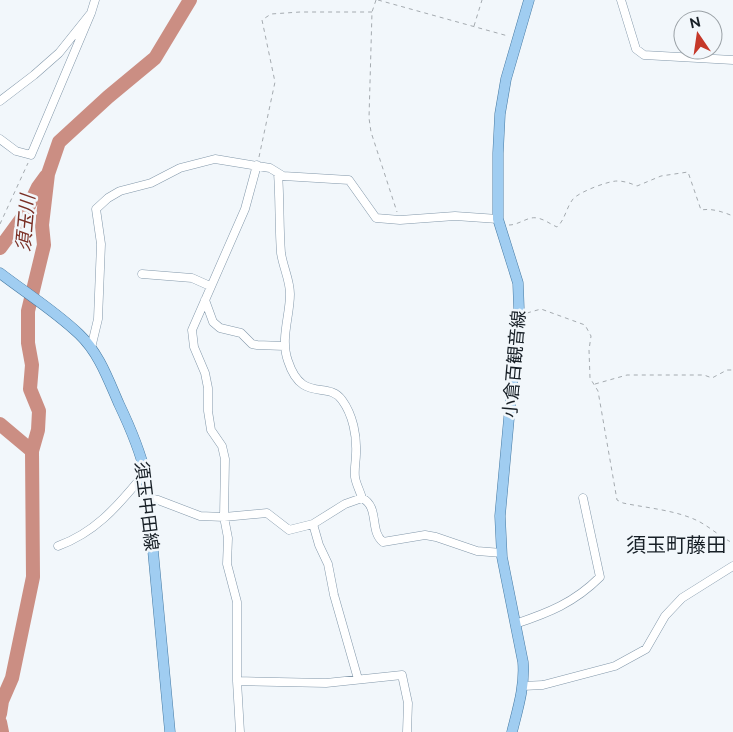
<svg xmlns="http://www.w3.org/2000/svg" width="733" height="732" viewBox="0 0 733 732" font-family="Raleway,'Noto Sans JP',sans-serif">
	<rect width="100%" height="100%" fill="#f2f7fb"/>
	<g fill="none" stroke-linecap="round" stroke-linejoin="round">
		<path stroke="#cb8e83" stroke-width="14" d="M0 248 25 214 38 187 46 176
			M0 424 32 451
			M0 714 2 701 12 678 33 577 32 451 38 430 39 411 30 389 32 365 28 343V311L44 245 42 225 48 174 59 142 108 97 155 58 190 0
			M0 722 2 732"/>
		<g stroke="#8398aa" stroke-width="9">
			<path id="minor" d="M621 0 636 49 644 55 733 60
				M0 101 34 75 59 53 91 13 95 0
				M0 139 16 151 31 155 91 13
				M278 173C280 200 279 227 281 253 283 267 290 280 290 294 290 316 280 339 288 361 302 404 328 380 342 400 353 415 357 436 356 454 356 461 354 469 355 477 356 484 360 491 362 498 380 507 369 531 383 542L425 535 436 537 477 551 502 553
				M142 274 192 278 210 286
				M205 300 213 322 220 328 241 333 252 344 257 345 284 346
				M91 348 98 319 101 244 96 209 108 198 120 191 151 183 180 168 215 159 270 168 283 176 349 180 376 218 400 220 455 216 498 219
				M148 498 158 500 200 516 224 517 267 513 289 530 313 524 345 504 362 498
				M313 524 319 545 328 564 334 595 358 679
				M58 546C94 533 116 508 140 479L146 476
				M515 624C548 613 574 603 600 577L583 498
				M237 681 326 683 402 675 408 703 407 732
				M523 686 543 685 615 666 646 649 665 616 682 598 733 566
				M240 732 237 681V602L227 564 228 538 224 517 225 459 222 446 211 430 208 411V388L205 373 194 347 192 330 245 209 257 165"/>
		</g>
		<g stroke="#467aa3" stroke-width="11">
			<path id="major" d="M0 273C26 293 55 311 79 334 99 353 108 379 119 404 130 427 140 450 146 476L170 732
				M512 732C518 708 525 686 523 662L502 557 500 516 519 309 518 283 498 219V153L500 114 506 79 529 0"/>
		</g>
		<path stroke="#a5abb0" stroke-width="1" stroke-dasharray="4 4" stroke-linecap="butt" d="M376 0 372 12 369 118 371 132 397 212
			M378 0 508 36
			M474 26 482 0
			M259 157 275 82 262 20 271 14 300 12H372
			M0 224 28 163
			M509 225C519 225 528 216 537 218 544 219 550 224 557 227 565 220 566 208 573 199 579 192 608 181 617 181 624 181 630 183 637 186L661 176 688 172 701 210C712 208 723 212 733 216
			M527 313 541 309 585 325 591 336 589 350 590 378 598 391 617 500 623 503C647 508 674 510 696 520 709 526 720 537 733 543
			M595 384 627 375H704L712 378 727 370H733"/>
		<use href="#minor" stroke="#fff" stroke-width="8"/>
		<use href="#major" stroke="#a0cdf1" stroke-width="10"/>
	</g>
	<g text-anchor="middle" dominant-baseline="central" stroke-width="5" stroke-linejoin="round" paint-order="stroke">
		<g font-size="18" fill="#171f26" stroke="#f2f7fb">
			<text transform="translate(514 364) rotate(-85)">小倉百観音線</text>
			<text transform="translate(147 506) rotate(83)">須玉中田線</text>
		</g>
		<g font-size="19" font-style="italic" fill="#7a2f25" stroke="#f2f7fb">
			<text transform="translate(25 223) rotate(-85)">須玉川</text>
		</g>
		<g font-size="20" fill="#171f26" stroke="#f2f7fb">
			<text x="676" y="545">須玉町藤田</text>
		</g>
	</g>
	<g transform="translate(698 35) rotate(347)"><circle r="24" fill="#f2f7fb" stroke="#9aa1a6"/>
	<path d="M0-4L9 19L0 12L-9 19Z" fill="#c53829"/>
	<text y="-8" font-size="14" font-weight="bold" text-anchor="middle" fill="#171f26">N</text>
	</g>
</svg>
